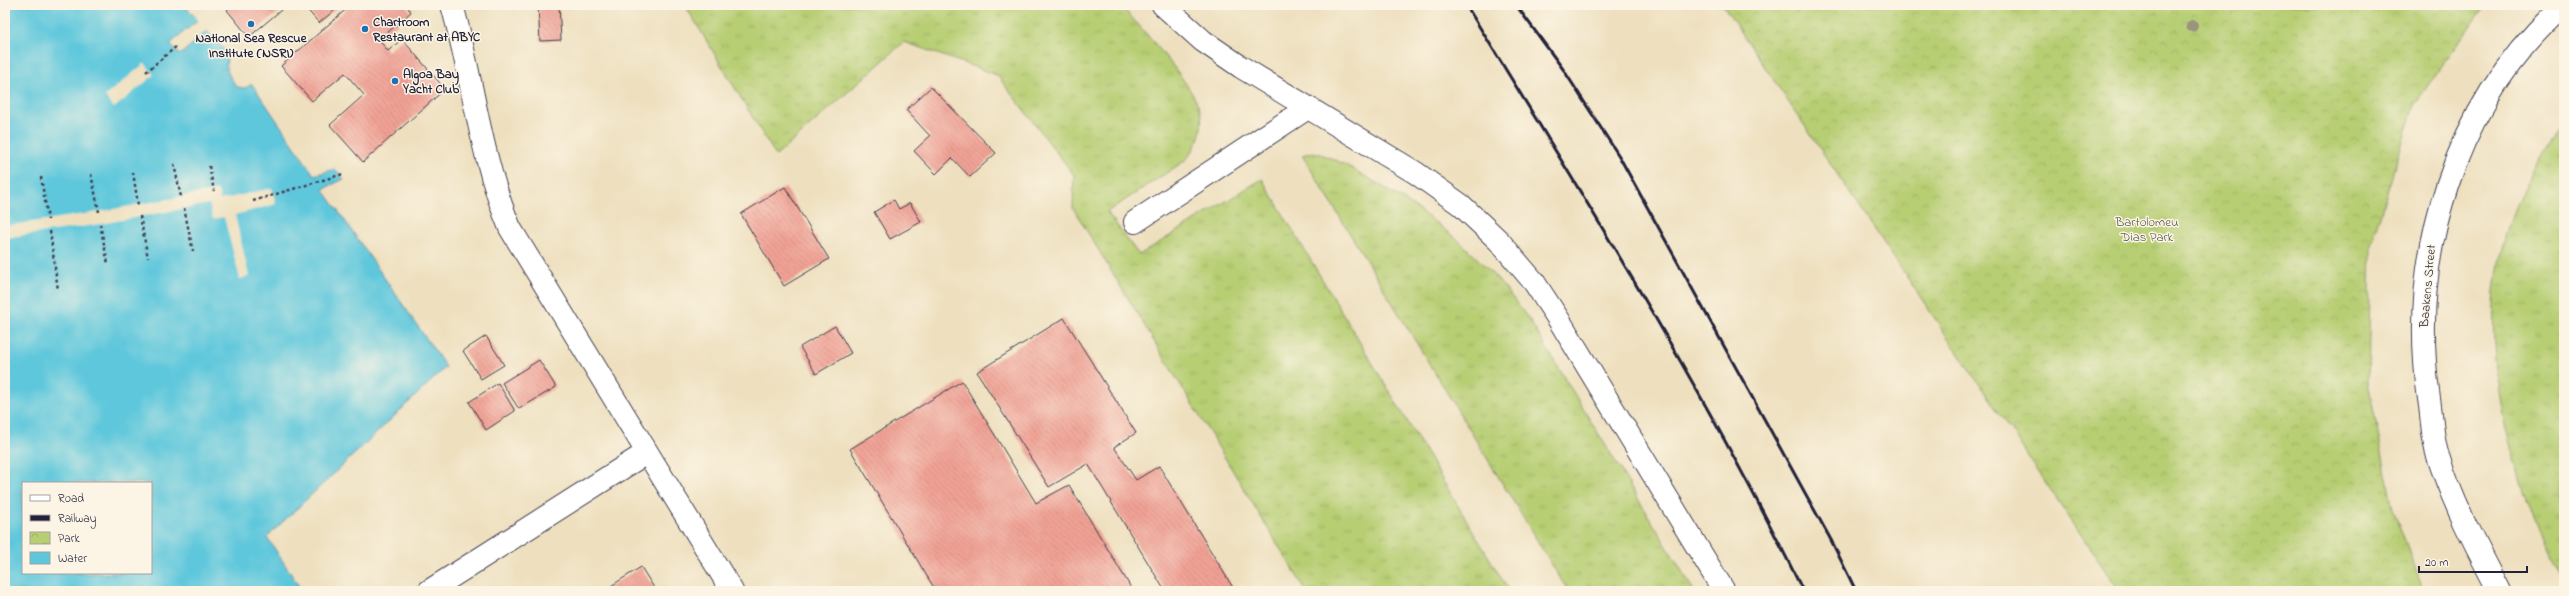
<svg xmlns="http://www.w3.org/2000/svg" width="2569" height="596" viewBox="0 0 2569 596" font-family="'Indie Flower',sans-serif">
	<defs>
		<pattern id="grass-tufts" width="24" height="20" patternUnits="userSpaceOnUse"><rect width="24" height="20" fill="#b7ce73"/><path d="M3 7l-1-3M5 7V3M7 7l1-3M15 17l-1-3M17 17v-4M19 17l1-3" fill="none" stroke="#9db164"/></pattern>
		<pattern id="park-crowns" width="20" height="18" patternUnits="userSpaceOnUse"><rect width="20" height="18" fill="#b7ce73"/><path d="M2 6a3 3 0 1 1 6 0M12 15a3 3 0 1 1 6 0" fill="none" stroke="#9db164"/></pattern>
		<pattern id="building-back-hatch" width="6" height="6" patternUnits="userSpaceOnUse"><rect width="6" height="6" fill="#f0a194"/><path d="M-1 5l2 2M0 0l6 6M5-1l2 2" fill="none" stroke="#ce8a80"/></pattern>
	</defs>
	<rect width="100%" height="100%" fill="#fcf5e5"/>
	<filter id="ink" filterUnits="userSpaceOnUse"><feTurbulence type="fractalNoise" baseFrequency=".025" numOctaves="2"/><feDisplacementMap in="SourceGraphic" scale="8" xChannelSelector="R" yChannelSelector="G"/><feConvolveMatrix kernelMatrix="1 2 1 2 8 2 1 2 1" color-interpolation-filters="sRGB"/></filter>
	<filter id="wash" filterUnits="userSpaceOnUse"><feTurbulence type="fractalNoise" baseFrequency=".012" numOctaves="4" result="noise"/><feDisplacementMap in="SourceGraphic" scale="16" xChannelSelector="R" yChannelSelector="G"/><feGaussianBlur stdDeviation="0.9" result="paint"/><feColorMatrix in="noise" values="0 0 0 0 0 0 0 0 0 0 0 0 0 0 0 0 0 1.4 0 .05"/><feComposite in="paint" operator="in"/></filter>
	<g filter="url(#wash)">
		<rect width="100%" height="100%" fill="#eee0bf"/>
		<path fill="url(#grass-tufts)" stroke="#6c7857" d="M685 5H1120C1139 25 1198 89 1201 115 1204 132 1196 147 1186 160L1107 212 1139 255 1262 179 1509 591H1306L1073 208 1074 175 997 75 904 42 776 156Z
			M2564 126V575C2548 544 2531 514 2521 482 2494 400 2480 299 2512 217 2525 184 2543 155 2564 126Z
			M1313 152C1337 158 1356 171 1378 184 1445 225 1484 257 1530 321L1694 591H1568L1302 155Z"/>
		<path fill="url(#park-crowns)" stroke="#6c7857" d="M1723 5H2485L2414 105 2371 244 2368 382 2393 509 2424 591H2119Z"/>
		<path fill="#5fc7dc" stroke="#40748c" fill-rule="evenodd" d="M5 5H184L198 20 170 44 180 55 207 31 228 54C224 69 228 75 237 87L245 88 252 84 314 175 335 169 344 179 323 189 446 367 267 537 302 591H5ZM23 483H151V573H23Z"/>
		<path fill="#eee0bf" d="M145 63 154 75 114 108 105 96Z
			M272 188 276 204 235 215 249 276 240 279 224 217 213 219 209 204 95 225 5 238V226L92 213 218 190 220 200Z"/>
		<g id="blocks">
			<path fill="url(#building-back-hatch)" d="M234 5H287L249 37 227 10Z
				M303 5H341L319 23Z
				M351 5H406L411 12 379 40 388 51 402 39 445 89 363 162 330 125 364 95 345 73 312 101 281 66Z
				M538 5H559L561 40 540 41Z
				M931 87 996 153 970 177 952 158 936 174 914 151 930 136 906 110Z
				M785 187 829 259 784 286 741 214Z
				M894 200 899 209 910 203 921 222 890 239 874 212Z
				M1064 318 1136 433 1114 447 1136 480 1159 466 1235 591H1165L1088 464 1049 487 977 372Z
				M835 326 851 353 816 374 800 347Z
				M486 336 504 365 481 379 463 351Z
				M539 360 556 387 519 409 502 383Z
				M962 381 1036 503 1069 485 1133 591H936L850 449Z
				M498 383 515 411 486 430 469 402Z
				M641 567 656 591H603Z"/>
		</g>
	</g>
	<g filter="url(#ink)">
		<use href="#blocks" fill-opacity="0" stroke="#413e4f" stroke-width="1"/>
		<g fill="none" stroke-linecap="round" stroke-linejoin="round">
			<g stroke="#413e4f" stroke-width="24">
				<path id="minor" d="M452 5C473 79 480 157 510 228L732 591
					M1163 5 1203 41 1241 67 1416 173 1461 205 1499 241 1534 282 1559 320 1724 591
					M1135 222 1306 109
					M429 591 646 453
					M2499 591C2476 547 2452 501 2437 453 2432 436 2432 417 2429 399 2408 256 2454 103 2564 5"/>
			</g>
			<path stroke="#413e4f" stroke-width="2.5" stroke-dasharray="3 3" stroke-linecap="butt" d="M146 72 178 45
				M174 164 181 197
				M209 166 214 191
				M133 172 138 205
				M91 174 99 212
				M41 177 48 220
				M253 201 343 174
				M184 208 193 251
				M140 216 148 258
				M100 224 108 264
				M50 231 58 290"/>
			<use href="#minor" stroke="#fff" stroke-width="22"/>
			<path stroke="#22223b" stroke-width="3" d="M1466 5C1584 197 1704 389 1803 591
				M1516 5 1563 69 1619 156 1831 540 1856 591"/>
		</g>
		<circle fill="#979480" cx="2192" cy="26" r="6"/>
	</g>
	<g fill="#1f6fb2" stroke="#fcf5e5" stroke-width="1.5">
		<circle cx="251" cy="24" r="4"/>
		<circle cx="365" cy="29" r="4"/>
		<circle cx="395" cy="81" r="4"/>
	</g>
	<g text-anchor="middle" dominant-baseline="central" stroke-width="3" stroke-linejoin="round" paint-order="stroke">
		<g font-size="13" font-weight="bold" fill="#22223b" stroke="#fcf5e5" text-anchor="start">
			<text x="373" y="22">Chartroom<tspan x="373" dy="15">Restaurant at ABYC</tspan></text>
			<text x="251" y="38" text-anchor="middle">National Sea Rescue<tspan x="251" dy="15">Institute (NSRI)</tspan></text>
			<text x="403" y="74">Algoa Bay<tspan x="403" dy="15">Yacht Club</tspan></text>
		</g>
		<g font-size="13" fill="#4f564c" stroke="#fcf5e5">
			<text x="2147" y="222">Bartolomeu<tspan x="2147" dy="15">Dias Park</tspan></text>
		</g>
		<g font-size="13" fill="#22223b" stroke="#fcf5e5">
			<text transform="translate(2428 286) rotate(-85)">Baakens Street</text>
		</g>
	</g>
	<rect width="2569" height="596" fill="none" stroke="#fcf5e5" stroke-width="20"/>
	<rect x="22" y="482" width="130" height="92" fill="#fcf5e5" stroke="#a5a1a1"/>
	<rect x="30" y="495" width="20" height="6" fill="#ffffff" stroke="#a5a1a1"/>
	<text x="58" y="502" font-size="12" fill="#22223b">Road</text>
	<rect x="30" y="515" width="20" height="6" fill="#22223b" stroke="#a5a1a1"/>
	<text x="58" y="522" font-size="12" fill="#22223b">Railway</text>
	<rect x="30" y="532" width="20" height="12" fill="url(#park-crowns)" stroke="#a5a1a1"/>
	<text x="58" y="542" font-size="12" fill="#22223b">Park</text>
	<rect x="30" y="552" width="20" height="12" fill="#5fc7dc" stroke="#a5a1a1"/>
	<text x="58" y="562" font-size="12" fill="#22223b">Water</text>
	<path d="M2419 566v6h108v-6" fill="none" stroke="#22223b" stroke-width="2"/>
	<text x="2425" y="566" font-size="12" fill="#22223b" stroke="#fcf5e5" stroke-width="3" paint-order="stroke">20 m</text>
</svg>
